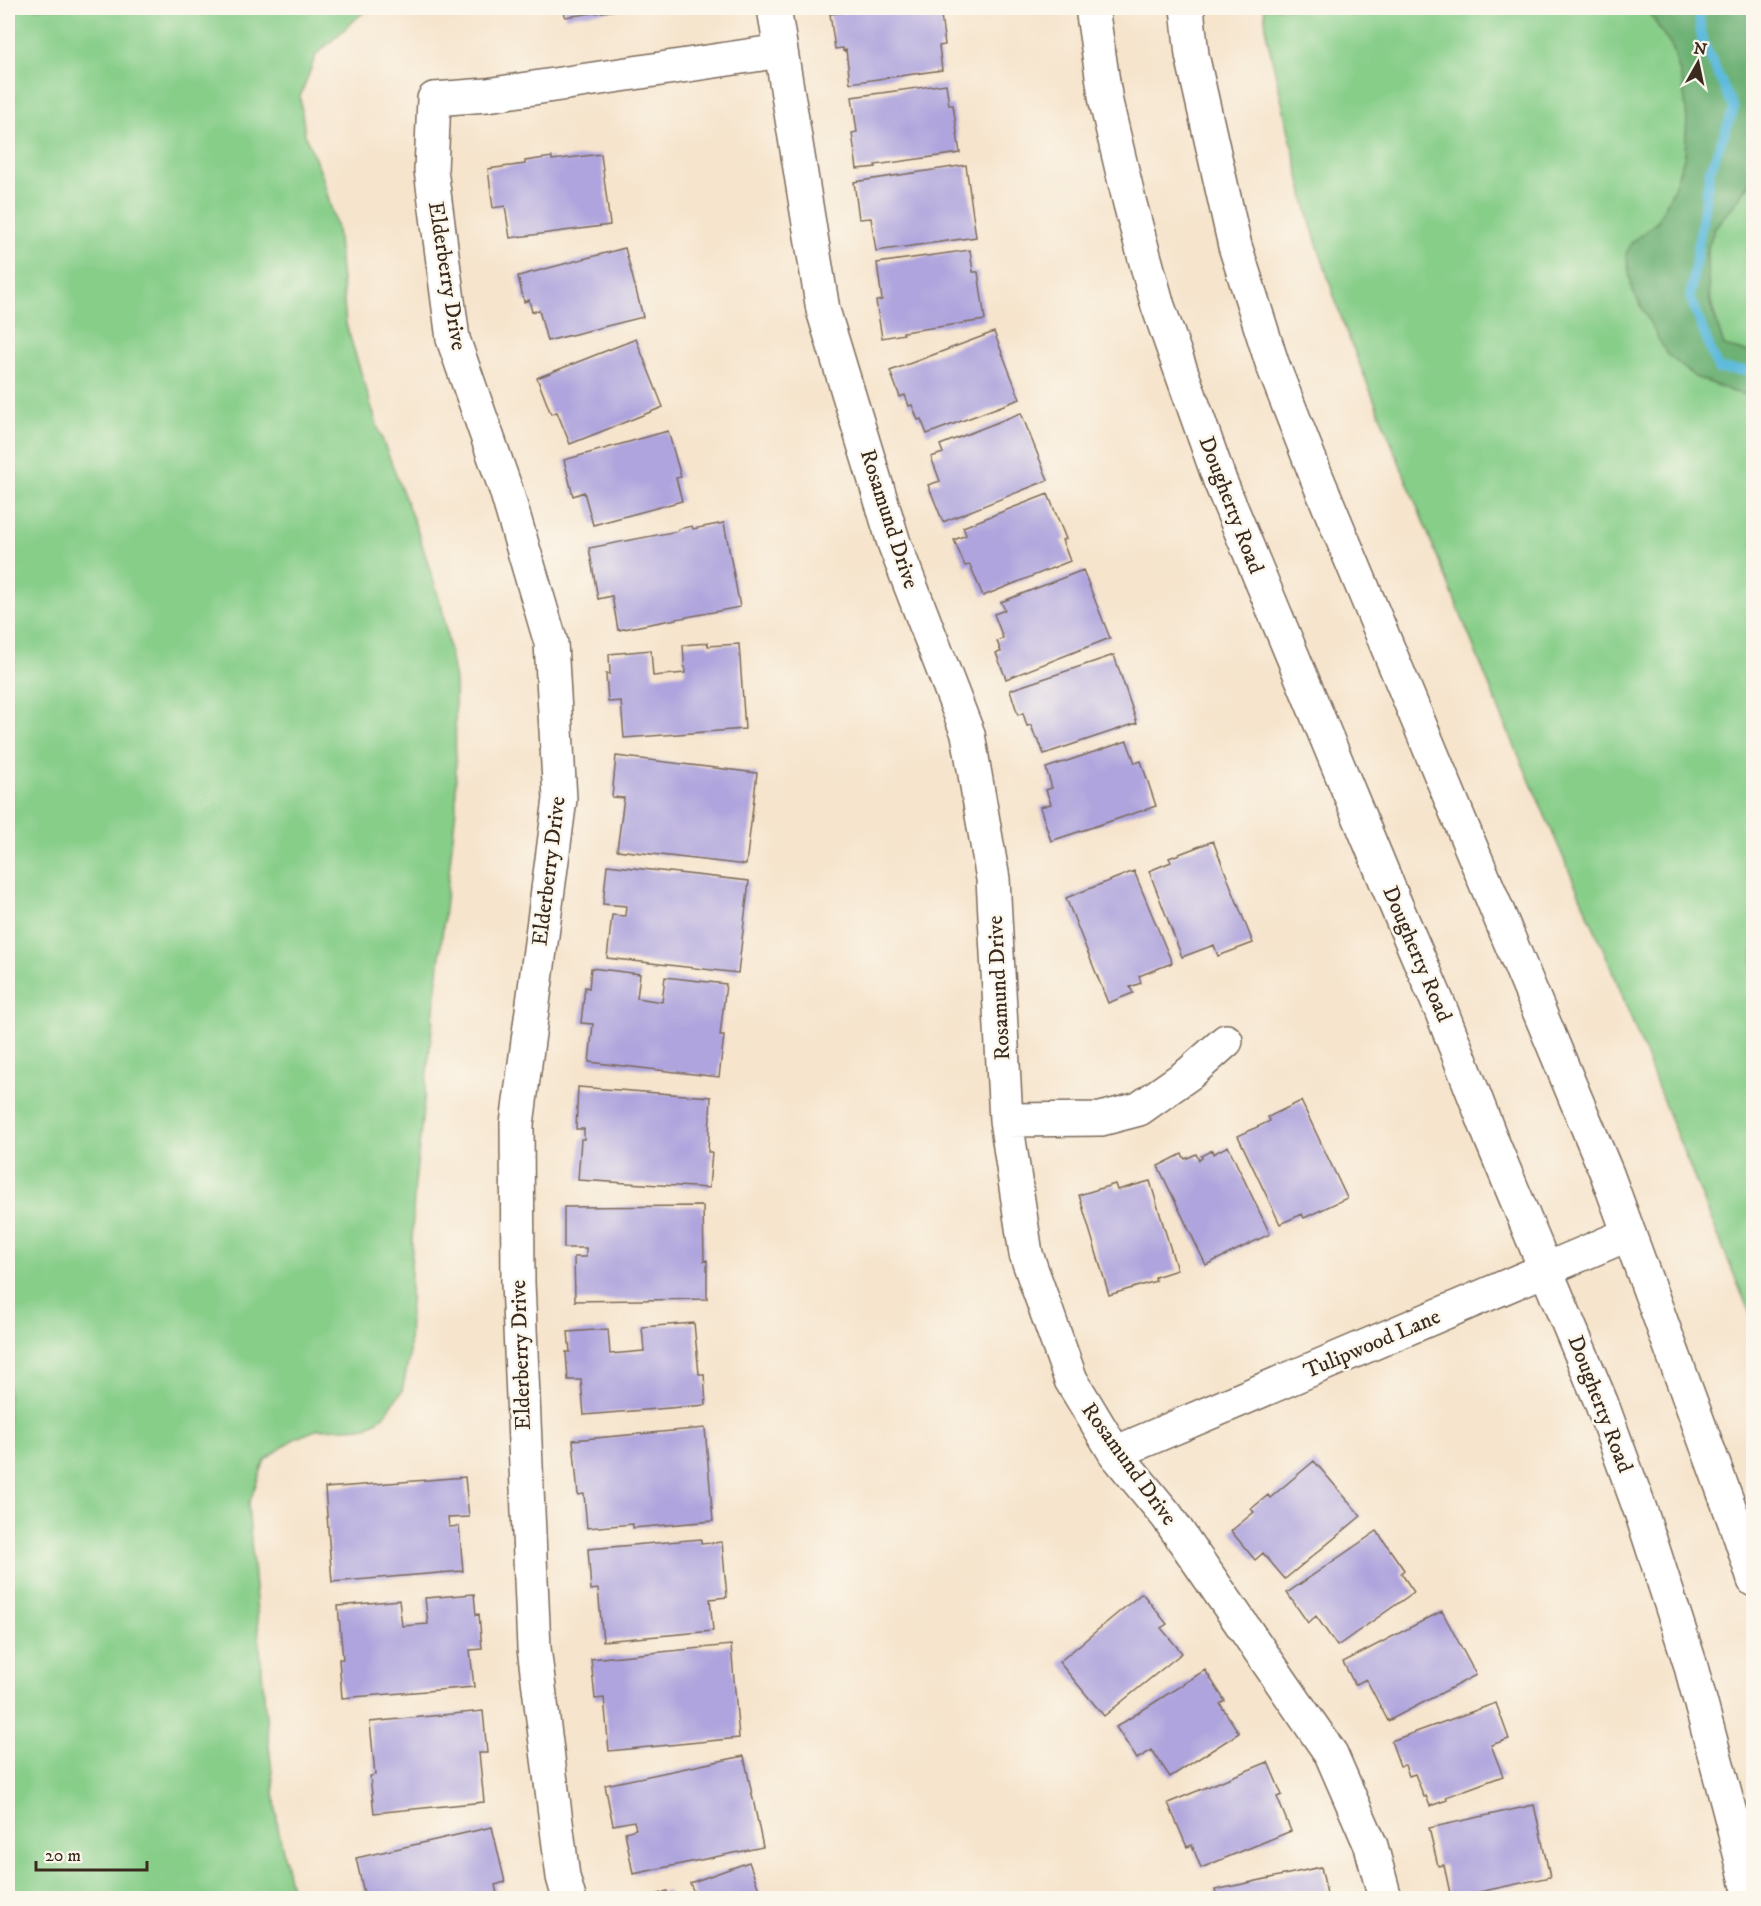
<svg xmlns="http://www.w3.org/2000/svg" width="1761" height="1906" viewBox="0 0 1761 1906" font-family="'IM FELL DW Pica',serif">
	<rect width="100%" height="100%" fill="#fbf7ec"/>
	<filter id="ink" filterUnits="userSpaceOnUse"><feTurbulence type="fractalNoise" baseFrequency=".0167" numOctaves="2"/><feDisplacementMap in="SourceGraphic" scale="12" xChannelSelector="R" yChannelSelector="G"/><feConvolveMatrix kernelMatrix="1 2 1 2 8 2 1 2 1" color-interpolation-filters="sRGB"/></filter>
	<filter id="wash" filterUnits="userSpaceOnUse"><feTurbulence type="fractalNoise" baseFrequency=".008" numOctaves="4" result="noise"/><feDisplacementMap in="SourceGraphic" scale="24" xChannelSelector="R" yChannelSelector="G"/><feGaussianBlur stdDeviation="1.35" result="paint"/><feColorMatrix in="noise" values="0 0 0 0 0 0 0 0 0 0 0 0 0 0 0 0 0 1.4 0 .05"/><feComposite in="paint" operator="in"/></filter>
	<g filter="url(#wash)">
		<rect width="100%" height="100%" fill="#f6e4cc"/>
		<path fill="#87ce89" stroke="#617c54" stroke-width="1.5" d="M8 8H372L360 15 316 55 300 97 305 135 322 175 337 229 346 324 379 431 418 532 442 608 455 681 456 808 414 1193 410 1298 409 1358 402 1391 384 1416 367 1427 318 1429 294 1439 265 1460 248 1506 265 1707 278 1828 293 1898H8Z
			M1264 8H1646L1673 49 1683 84 1687 119 1685 155 1674 188 1657 222 1633 242 1734 392 1753 396V1321L1671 1121 1612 969 1502 717 1343 323 1309 219 1267 37Z
			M1753 175V350L1747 352 1724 346C1713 311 1696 263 1715 228 1725 210 1745 197 1753 175Z"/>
		<path fill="#6db175" stroke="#546e4a" stroke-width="1.5" d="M1646 8H1753V175L1737 201 1715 227 1706 253 1710 303 1724 346 1747 352 1753 350V396L1734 392 1695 377 1666 353 1632 289 1626 254 1632 242 1657 222 1674 188 1685 155 1687 119 1683 84 1673 49Z"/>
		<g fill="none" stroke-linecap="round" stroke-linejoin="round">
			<path stroke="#5ebbdc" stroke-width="10" d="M1698 8 1702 40 1734 109 1710 170 1690 297 1718 369 1754 371"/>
		</g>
		<g id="blocks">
			<path fill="#afa4dd" d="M564 8H624L625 9 565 17Z
				M878 8H940L945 45 939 46 942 70 850 83 846 50 843 51V48L835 49 830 14Z
				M946 84 949 105H953L960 153 875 165 876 167 857 169 852 133 857 132 852 97Z
				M601 154 610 225 510 238 505 206 493 208 488 169 525 164V161L552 157V160Z
				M966 165 976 237 876 251 871 218 859 219 854 182Z
				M625 248 643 317 547 341 539 310 532 312 529 300 524 302 518 276Z
				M970 250 973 272H978L985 320 903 332 904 334 882 338 876 301 882 300 877 263Z
				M994 332 1020 399 927 434 921 419 918 420 912 405 909 406 905 395 900 397 890 371Z
				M636 339 663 407 570 444 557 412 551 414 537 378Z
				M1021 413 1048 480 943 522 928 485 940 481 931 457 943 453 940 445Z
				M668 431 681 477 676 478 682 501 593 525 584 492 573 496 564 460Z
				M1048 494 1066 539 1062 540 1070 561 983 596 970 565 965 566 954 540 966 535 963 527Z
				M724 523 740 607 618 630 612 596 598 599 589 548 678 531V529L692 526 693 529Z
				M1083 570 1110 638 1006 679 996 653 1001 652 997 641 1003 638 994 614 1005 610 1001 602Z
				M708 643V646L739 644 745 729 624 738 621 701 608 702 606 674H610L609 654 651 650 653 676 685 673 683 645Z
				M1114 655 1137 723 1044 754 1038 739H1036L1031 725 1027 726 1023 713 1018 715 1010 690Z
				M1127 741 1135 763 1141 761 1156 806 1051 841 1040 807 1051 804 1046 790 1052 788 1046 768Z
				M616 756 757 773 746 865 617 850 624 798 612 797Z
				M1213 841 1253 943 1218 956 1214 945 1182 957 1149 871 1171 862 1169 858Z
				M607 865 749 881 738 973 607 958 612 915 625 916 626 906 603 904Z
				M1134 871 1172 963 1139 976 1141 983 1130 987 1133 993 1108 1003 1066 898Z
				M591 968 640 974 637 998 662 1002 665 977 726 984 720 1036H724L719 1077 589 1062 593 1024 581 1023 585 987 589 988Z
				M578 1087 711 1097 708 1152H712L709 1188 578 1180 581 1139H584V1129H576Z
				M1301 1101 1347 1198 1304 1218 1302 1214 1280 1224 1238 1136 1270 1121 1268 1117Z
				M1228 1146 1270 1234 1206 1265 1158 1166 1182 1154 1185 1159 1196 1154 1199 1160 1202 1158 1201 1156 1212 1150 1213 1154Z
				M1150 1181 1177 1270 1155 1277 1156 1281 1109 1295 1079 1195 1115 1184 1117 1190Z
				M703 1206 704 1261 707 1260V1299L575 1301 574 1257H586V1248H564V1207Z
				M694 1323 699 1374H704L706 1405 584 1415 581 1380H568L566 1352H570L568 1332 608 1329 610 1354 644 1351 642 1327Z
				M705 1428 713 1521 633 1528V1524L587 1528 584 1494 578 1495 573 1440Z
				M1314 1461 1361 1516 1285 1579 1263 1553 1255 1560 1231 1531 1254 1512 1251 1509 1268 1495 1270 1498Z
				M465 1477 469 1517 448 1518 449 1527 459 1526 463 1571 332 1582 325 1488Z
				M1377 1531 1404 1570 1401 1573 1414 1592 1337 1646 1316 1616 1308 1623 1287 1593Z
				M701 1539V1544L722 1542 727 1597 710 1599 713 1631 603 1641 598 1589 591 1590 588 1549Z
				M1142 1593 1167 1624 1161 1628 1182 1653 1104 1716 1059 1662Z
				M474 1594 476 1615 479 1614 482 1649 470 1650 474 1687 342 1698 339 1659H343L338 1606 399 1600 402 1626 428 1624 425 1598Z
				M1442 1611 1476 1675 1388 1721 1366 1679 1355 1685 1343 1662Z
				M731 1645 739 1738 609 1751 604 1698 595 1699 591 1659Z
				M1205 1670 1225 1701 1220 1704 1239 1733 1170 1777 1152 1750 1137 1759 1116 1727Z
				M1496 1703 1509 1739 1491 1745 1503 1776 1446 1797 1447 1800 1430 1806 1426 1796 1424 1797 1415 1774 1409 1776 1405 1765 1400 1766 1391 1741Z
				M483 1711 487 1753H479L484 1802 374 1813 370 1776 375 1775 370 1722Z
				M744 1756 763 1847 633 1874 625 1832 636 1829 634 1821 613 1825 605 1785Z
				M1268 1762 1282 1795 1277 1797 1291 1831 1201 1868 1192 1845 1187 1847 1168 1803Z
				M1534 1805 1550 1877 1451 1898 1444 1865 1438 1866 1429 1828Z
				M492 1827 505 1882 495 1885 498 1898H365L356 1858Z
				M749 1862 762 1898H696L690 1883Z
				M1321 1867 1328 1898H1217L1215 1890Z
				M667 1891 670 1898H646Z"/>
		</g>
	</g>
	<g filter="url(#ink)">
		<use href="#blocks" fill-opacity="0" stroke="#7c6b5b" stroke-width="1.5"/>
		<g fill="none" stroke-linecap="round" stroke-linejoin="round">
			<g stroke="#7c6b5b" stroke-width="36">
				<path id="minor" d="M774 8 823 310 894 543 968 734 993 879 1006 1120 1026 1254 1071 1380 1115 1453 1167 1516 1331 1754 1371 1846 1385 1898
					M1006 1120 1101 1119 1139 1109 1190 1073 1226 1041
					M1115 1453 1629 1234
					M569 1898 563 1877 534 1648 518 1283 517 1124 560 799 551 643 506 490 453 339 431 170 434 99 487 95 781 51"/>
			</g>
			<g stroke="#7c6b5b" stroke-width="36">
				<path id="major" d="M1092 8 1106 102 1130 204 1158 306 1220 481 1395 903 1441 1010 1492 1141 1601 1402 1642 1515 1690 1663 1730 1813 1751 1898
					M1187 8 1192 55 1235 246 1272 363 1317 478 1607 1174 1741 1539 1754 1580"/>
			</g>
			<use href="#minor" stroke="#fff" stroke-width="33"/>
			<use href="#major" stroke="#fff" stroke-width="33"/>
		</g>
	</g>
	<g text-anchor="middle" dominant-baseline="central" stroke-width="5" stroke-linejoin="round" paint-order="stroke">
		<g font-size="22" fill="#3b2a1e" stroke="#fbf7ec">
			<text transform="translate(447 276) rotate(81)">Elderberry Drive</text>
			<text transform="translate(1231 505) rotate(69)">Dougherty Road</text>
			<text transform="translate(889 519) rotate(72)">Rosamund Drive</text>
			<text transform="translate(549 871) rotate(-83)">Elderberry Drive</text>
			<text transform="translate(1417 954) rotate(67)">Dougherty Road</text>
			<text transform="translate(999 988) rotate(-93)">Rosamund Drive</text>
			<text transform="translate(1372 1344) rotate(-23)">Tulipwood Lane</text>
			<text transform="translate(521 1355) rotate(-92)">Elderberry Drive</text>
			<text transform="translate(1600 1404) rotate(69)">Dougherty Road</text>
			<text transform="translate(1129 1464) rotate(54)">Rosamund Drive</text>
		</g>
	</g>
	<rect width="1761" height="1906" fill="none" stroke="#fbf7ec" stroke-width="30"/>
	<g transform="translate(1698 63) rotate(9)" stroke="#fbf7ec" stroke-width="4.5" paint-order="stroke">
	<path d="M0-4.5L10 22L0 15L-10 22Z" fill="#3b2a1e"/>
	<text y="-9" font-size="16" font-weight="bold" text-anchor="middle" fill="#3b2a1e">N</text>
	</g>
	<path d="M36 1861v9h111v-9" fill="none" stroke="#3b2a1e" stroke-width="3"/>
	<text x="45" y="1861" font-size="18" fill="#3b2a1e" stroke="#fbf7ec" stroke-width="4.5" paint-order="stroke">20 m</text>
</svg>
